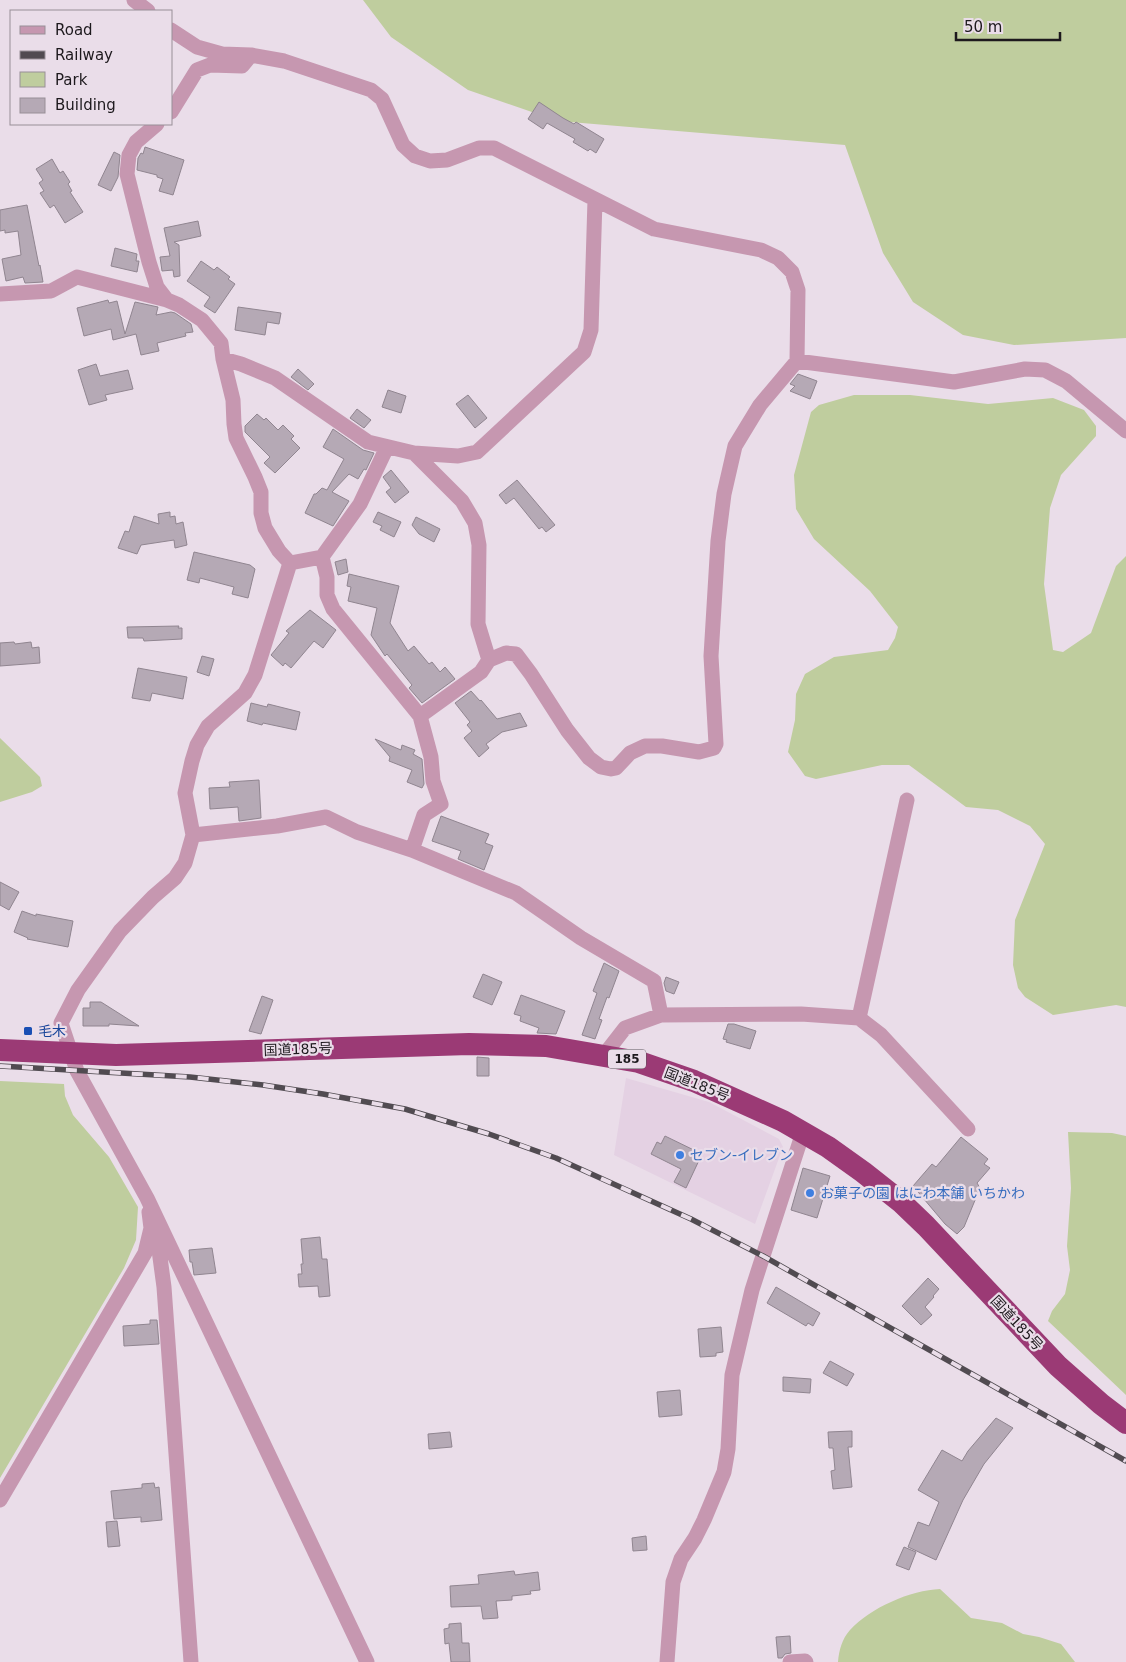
<svg xmlns="http://www.w3.org/2000/svg" width="1126" height="1662" viewBox="0 0 1126 1662" font-family="'DejaVu Sans','Noto Sans JP',sans-serif">
	<rect width="100%" height="100%" fill="#eadde9"/>
	<path fill="#e4d1e3" d="M626 1078 709 1102 779 1139 783 1147 755 1224 614 1155Z"/>
	<path fill="#bfcd9e" d="M363 0H1126V338L1014 345 963 335 913 302 883 253 845 145 558 121 468 90 391 37Z
		M854 395H910L988 404 1053 398 1084 410 1096 426V436L1061 475 1050 508 1044 584 1053 650 1063 652 1091 633 1116 566 1126 556V1007L1116 1005 1053 1015 1025 997 1018 988 1013 965 1015 920 1045 844 1030 826 998 810 966 807 909 765H882L816 779 805 776 788 752 795 720 796 694 805 674 834 657 888 650 895 638 898 627 870 591 814 539 796 509 794 475 811 412 819 405Z
		M0 738 40 777 42 786 32 792 0 802Z
		M0 1081 64 1084 65 1096 73 1115 109 1157 138 1207 136 1240 124 1268 0 1478Z
		M1068 1132 1112 1133 1126 1136V1395L1048 1321 1052 1311 1065 1294 1070 1270 1067 1246 1071 1188Z
		M940 1589 971 1618 1002 1623 1023 1634 1039 1637 1061 1644 1075 1662H838C839 1650 842 1639 850 1630 870 1608 911 1590 940 1589Z"/>
	<path fill="#b5a9b5" stroke="#908590" d="M539 102 563 118 574 124 576 122 604 139 596 153 590 149 588 151 573 142 575 139 547 123 543 129 528 119Z
		M145 147 184 160 173 195 159 191 163 179 157 177V175L137 170 138 158 141 153 143 154Z
		M114 152 120 155 118 177 111 191 98 185Z
		M52 159 60 173 63 171 70 182 68 184 72 191 70 192 83 212 65 223 54 205 50 208 40 193 44 191 39 183 43 180 36 169Z
		M27 205 39 266 40 265 43 282 25 283 23 277 6 281 2 259 21 255 18 231 5 233V230L0 231V210Z
		M198 221 201 236 174 242 179 245 180 276 174 277 173 270 162 271 160 257 170 256 164 228Z
		M115 248 137 254 136 261H139L137 272 111 266Z
		M201 261 214 270 217 267 230 277 228 279 235 284 215 313 204 306 210 297 187 281Z
		M108 300 109 303 117 301 125 334 135 302 158 307 156 315 171 312 175 313 191 324 193 332 185 333 186 336 157 343 159 351 141 355 136 334 113 340 111 329 84 336 77 308Z
		M238 307 281 313 279 324 267 322 265 335 235 330Z
		M96 364 100 376 128 370 133 389 105 395 107 400 89 405 78 370Z
		M298 369 314 384 308 390 291 377Z
		M798 374 817 381 810 399 790 391 795 386 790 384Z
		M388 390 406 396 401 413 382 407Z
		M468 395 487 418 475 428 456 404Z
		M357 409 371 420 364 428 350 418Z
		M257 414 264 420 266 418 278 430 283 425 294 436 291 439 300 448 275 473 264 463 270 457 245 432V426Z
		M333 429 363 450 374 453 366 470 364 469 358 479 349 474 332 492 349 501 333 526 305 513 314 494H316L322 488 327 490 344 459 323 447Z
		M391 470 409 492 395 503 386 492 391 488 383 477Z
		M517 480 555 525 546 532 542 527 539 529 514 498 506 504 499 495Z
		M170 512V517L175 516 176 524 183 522 187 545 175 548 174 540 141 545 137 554 118 548 125 531 129 532 134 516 159 524 158 514Z
		M378 512 401 522 394 537 380 530 382 526 373 522Z
		M416 517 440 529 434 542 419 534 412 525Z
		M194 552 250 565 255 569 248 598 232 594 234 587 200 578 199 583 187 580Z
		M346 559 348 572 338 575 335 562Z
		M349 574 399 586 390 623 408 651 414 646 429 664 432 662 440 672 445 667 455 679 422 703 409 688 412 685 387 654 385 656 371 635 377 608 348 601 351 587 347 586Z
		M310 610 336 630 323 648 314 641 291 668 285 663 283 666 271 655 289 633 286 631Z
		M179 626 178 628H182V639L144 641 143 638H128L127 627Z
		M14 642 15 644 31 642 32 648 39 647 40 663 0 666V643Z
		M202 656 214 659 209 676 197 672Z
		M138 668 187 677 183 699 152 693 150 701 132 698Z
		M471 691 480 701 481 700 497 719 520 713 527 726 502 732 486 744 489 748 479 757 464 738 472 731 467 725 470 722 455 703Z
		M251 703 267 707 268 704 300 712 296 730 263 723 262 725 247 721Z
		M375 739 401 750 402 745 415 750 413 754 422 759 424 784 422 788 407 782 412 770 389 761 390 757Z
		M259 780 261 818 239 821 238 807 210 809 209 788 230 787 229 782Z
		M441 816 489 834 485 843 493 846 484 870 458 859 461 851 432 841Z
		M0 882 19 892 9 910 0 905Z
		M22 911 36 916V914L73 921 68 947 27 939 28 938 14 932Z
		M604 963 619 971 609 998 607 997 599 1019 602 1020 595 1039 582 1035 597 993 593 991Z
		M483 974 502 982 492 1005 473 997Z
		M666 977 679 982 674 994 666 991 664 983Z
		M521 995 565 1011 556 1034 537 1033 539 1028 520 1021 521 1016 514 1014Z
		M262 996 273 1000 261 1034 249 1031Z
		M90 1002H101L139 1026 109 1024V1026H83V1008H90Z
		M728 1024H734L756 1031 750 1049 726 1042 727 1040 723 1039Z
		M477 1057 489 1058V1076H477Z
		M665 1136 702 1154 686 1188 674 1182 681 1169 651 1154 657 1142 661 1144Z
		M961 1137 988 1159 984 1164 990 1168 977 1183 980 1188 964 1227 957 1234 945 1224 913 1186 932 1164 936 1167Z
		M803 1168 830 1176 817 1218 791 1210Z
		M320 1237 322 1259H327L330 1296 319 1297 318 1286 299 1287 298 1274H302L301 1264H303L301 1239Z
		M212 1248 216 1273 194 1275 192 1262H190L189 1250Z
		M928 1278 939 1289 933 1296 934 1297 925 1307 932 1315 921 1325 902 1306Z
		M776 1287 820 1313 813 1326 808 1323 806 1326 767 1303Z
		M150 1320H157L159 1344 124 1346 123 1326 150 1324Z
		M721 1327 723 1352 716 1353V1356L700 1357 698 1329Z
		M830 1361 854 1374 847 1386 823 1373Z
		M783 1377 811 1379 810 1393 783 1391Z
		M680 1390 682 1415 659 1417 657 1392Z
		M996 1418 1013 1428 984 1464 963 1500 936 1560 908 1547 918 1522 929 1526 939 1502 918 1490 942 1450 962 1461 968 1451Z
		M852 1431V1447H848L852 1487 833 1489 831 1471 835 1470 833 1448H829L828 1432Z
		M450 1432 452 1447 429 1449 428 1434Z
		M154 1483 155 1488 159 1487 162 1520 141 1522V1517L114 1519 111 1491 142 1488V1484Z
		M117 1521 120 1546 108 1547 106 1522Z
		M646 1536 647 1550 633 1551 632 1538Z
		M904 1547 916 1552 909 1570 896 1565Z
		M514 1571 515 1575 538 1572 540 1590 530 1591 531 1594 512 1596V1600L496 1601 498 1618 483 1619 481 1606 451 1607 450 1586 479 1584 478 1575Z
		M461 1623 462 1643H469L470 1662H451L449 1643 445 1644 444 1629 449 1628V1624Z
		M790 1636 791 1653 785 1654 782 1658H778L776 1637Z"/>
	<g fill="none" stroke-linecap="round" stroke-linejoin="round">
		<path stroke="#c697b0" stroke-width="15" d="M134 0 148 11
			M171 30 197 47 222 54 251 55 284 61 371 90 382 99 403 145 415 156 430 161 447 160 479 148H494L654 229 761 250 778 258 792 272 798 290 797 361 760 405 735 446 724 494 718 541 711 656 716 744 714 748 699 752 662 746H645L630 753 616 768 611 769 601 767 589 758 567 730 531 674 516 654 506 653 489 660 481 672 420 716
			M171 112 197 70 210 65 242 66 251 55
			M157 124 136 142 129 155 127 174 149 262 157 287 167 300
			M0 294 51 291 77 277 167 300 179 305 202 320 221 343 223 359 233 400 234 424 236 438 255 477 261 492V513L265 528 279 551 290 563
			M223 359 241 364 275 378 368 442 414 453 458 456 477 452 584 352 591 330 595 200
			M797 361 954 382 1025 369 1045 370 1066 381 1126 431
			M414 453 462 501 475 523 479 545 478 624 489 660
			M322 557 327 577V595L333 609 420 716 431 757 433 781 441 804 424 815 412 850
			M290 563 255 675 245 693 208 726 197 745 192 761 185 793 193 835 185 863 175 878 153 897 120 931 78 990 61 1023 77 1071 147 1198 367 1662
			M290 563 322 557 360 504 387 447
			M193 835 277 826 326 817 357 832 412 850 516 893 581 938 654 981 661 1015
			M859 1018 907 800
			M604 1055 625 1028 661 1015 801 1014 859 1018 881 1035 968 1129
			M162 1233 159 1250 164 1287 191 1662
			M0 1500 145 1253 151 1228 149 1212
			M667 1662 673 1582 681 1559 695 1538 704 1520 724 1472 728 1449 732 1375 752 1290 803 1132
			M790 1662 805 1661 806 1662"/>
		<path stroke="#9b3a75" stroke-width="22" d="M0 1050 116 1055 469 1044 546 1046 639 1062 694 1081 783 1121 828 1147 863 1172 901 1202 926 1226 1058 1366 1101 1404 1126 1423"/>
		<g stroke="#514b51" stroke-width="5.5">
			<path id="rail" d="M0 1066 190 1077 263 1085 323 1094 405 1109 489 1134 556 1158 691 1219 763 1256 1126 1461"/>
		</g>
		<use href="#rail" stroke="#eadde9" stroke-width="4" stroke-dasharray="11" stroke-linecap="butt"/>
	</g>
	<rect fill="#1a4fb4" stroke="#eadde9" stroke-width="2" x="23" y="1026" width="10" height="10" rx="2.5"/>
	<g fill="#3f7fe0" stroke="#eadde9" stroke-width="2">
		<circle cx="680" cy="1155" r="5"/>
		<circle cx="810" cy="1193" r="5"/>
	</g>
	<g text-anchor="middle" dominant-baseline="central" stroke-width="4.5" stroke-linejoin="round" paint-order="stroke">
		<rect fill="#eadde9" stroke="#5a545a" stroke-width="1" x="608" y="1049.5" width="38" height="19" rx="4"/>
		<g font-size="12" font-weight="bold" fill="#1d191d">
			<text x="627" y="1059">185</text>
		</g>
		<g font-size="14" fill="#164399" stroke="#eadde9" text-anchor="start">
			<text x="38" y="1031">毛木</text>
		</g>
		<g font-size="14" fill="#1d191d" stroke="#eadde9">
			<text transform="translate(298 1049) rotate(-2)">国道185号</text>
			<text transform="translate(697 1084) rotate(21)">国道185号</text>
			<text transform="translate(1017 1323) rotate(47)">国道185号</text>
		</g>
		<g font-size="14" fill="#366cbe" stroke="#eadde9" text-anchor="start">
			<text x="690" y="1155">セブン-イレブン</text>
			<text x="820" y="1193">お菓子の園 はにわ本舗 いちかわ</text>
		</g>
	</g>
	<rect x="10" y="10" width="162" height="115" fill="#eadde9" stroke="#988f97"/>
	<rect x="20" y="26" width="25" height="8" fill="#c697b0" stroke="#988f97"/>
	<text x="55" y="35" font-size="15" fill="#1d191d">Road</text>
	<rect x="20" y="51" width="25" height="8" fill="#514b51" stroke="#988f97"/>
	<text x="55" y="60" font-size="15" fill="#1d191d">Railway</text>
	<rect x="20" y="72" width="25" height="15" fill="#bfcd9e" stroke="#988f97"/>
	<text x="55" y="85" font-size="15" fill="#1d191d">Park</text>
	<rect x="20" y="98" width="25" height="15" fill="#b5a9b5" stroke="#988f97"/>
	<text x="55" y="110" font-size="15" fill="#1d191d">Building</text>
	<path d="M956 32v8h104v-8" fill="none" stroke="#1d191d" stroke-width="2.5"/>
	<text x="964" y="32" font-size="15" fill="#1d191d" stroke="#eadde9" stroke-width="4" paint-order="stroke">50 m</text>
</svg>
